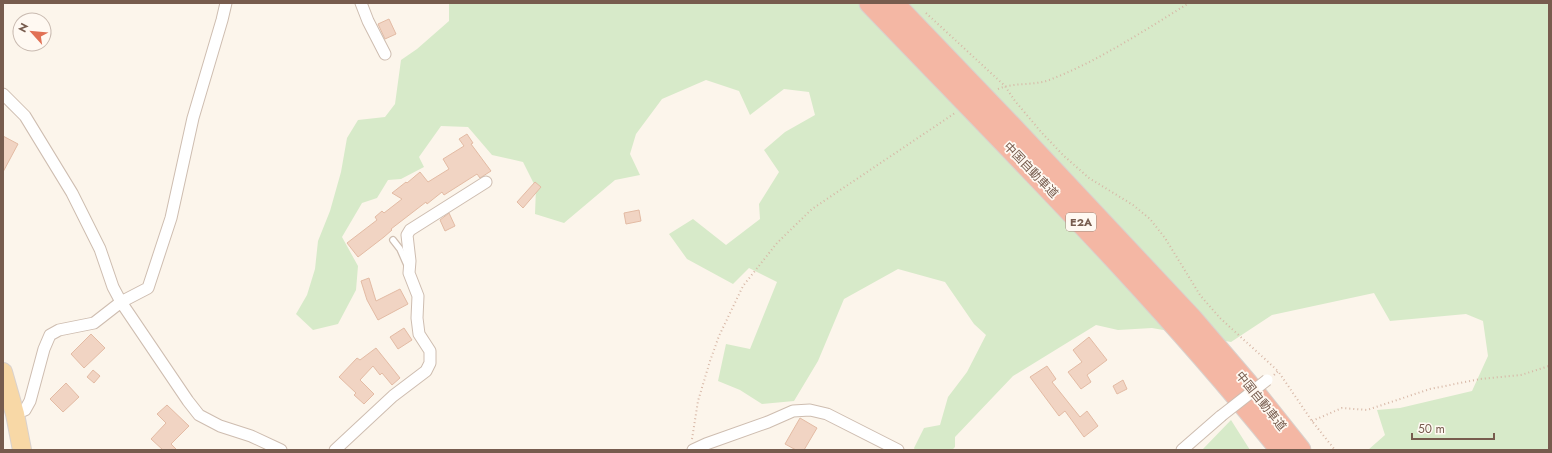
<svg xmlns="http://www.w3.org/2000/svg" width="1552" height="453" viewBox="0 0 1552 453" font-family="Jost,'Noto Sans JP',sans-serif">
	<rect width="100%" height="100%" fill="#fcf5eb"/>
	<path fill="#d7eac9" d="M449 3H1549V450H1368L1385 435 1377 410 1400 408 1472 391 1488 356 1483 321 1466 314 1390 321 1374 293 1272 315 1231 342 1152 328 1118 330 1096 325 1013 376 955 437V447L952 450H915L914 448 924 428 940 425 948 397 967 372 986 335 974 324 945 282 898 269 844 299 818 361 794 401 762 404 740 390 718 381 726 344 750 349 777 282 749 268 733 284 687 259 669 234 693 219 726 245 760 219 759 204 779 172 764 150 785 132 815 115 809 92 784 89 750 115 739 91 706 80 662 99 636 134 630 154 640 175 615 180 564 223 535 214 536 188 523 162 492 155 468 127 441 126 419 157 424 167 401 179 388 180 377 198 362 203 342 237 358 266 356 290 338 324 313 330 296 314 307 295 315 269 318 241 330 211 341 172 347 138 358 120 385 117 395 104 401 60 417 49 449 21Z
		M1231 420 1250 450H1202Z"/>
	<path fill="#f1d4c3" stroke="#e3bba4" d="M389 19 396 34 385 39 378 24Z
		M467 134 473 143 471 144 491 171 480 178 477 174 444 195 442 192 427 204 426 202 391 229 392 230 384 237 358 257 347 243 377 220 375 217 382 211 384 213 402 199 392 193 406 182 407 183 420 172 428 182 449 169 443 159 464 146 459 139Z
		M3 136 18 144 3 172Z
		M535 182 541 187 523 208 517 202Z
		M639 210 641 221 626 224 624 213Z
		M449 213 455 226 445 231 440 220Z
		M369 278 376 301 400 289 408 304 378 320 367 300 361 281Z
		M404 328 412 340 398 349 390 337Z
		M91 334 105 348 84 368 71 354Z
		M1089 337 1107 360 1087 375 1091 382 1081 389 1068 372 1082 362 1073 350Z
		M376 348 400 378 392 385 382 373 380 375 373 366 360 380 374 394 364 404 354 395 356 393 339 377 357 358 360 360Z
		M1047 366 1056 379 1052 382 1080 417 1087 411 1098 426 1084 437 1065 411 1059 416 1030 377Z
		M93 370 100 376 94 383 87 377Z
		M1123 380 1127 389 1117 394 1113 386Z
		M66 383 79 397 63 412 50 399Z
		M167 405 189 426 171 444 177 450H163L151 439 166 423 157 414Z
		M800 418 817 428 804 450H796L785 444Z"/>
	<g fill="none" stroke-linecap="round" stroke-linejoin="round">
		<g stroke="#cebdb0" stroke-width="8">
			<path id="lane" d="M393 240 400 249 407 265"/>
		</g>
		<g stroke="#cebdb0" stroke-width="13">
			<path id="street" d="M361 3 368 21 385 54
				M3 94 25 116 72 193 100 249 113 287 121 302 188 401 199 415 220 426 251 436 281 450
				M15 414 25 410 30 401 44 349 50 335 59 330 94 323 121 302 148 288 171 218 193 118 222 20 226 3
				M335 450 393 396 426 371 430 363V351L419 334 417 318 418 296 409 273 410 261 407 235 410 230 486 182
				M693 450 706 444 768 422 793 411 810 410 827 414 898 450
				M1182 450 1221 416"/>
		</g>
		<g stroke="#d9d1cd" stroke-width="20">
			<path id="primary" d="M3 372 15 414 22 450"/>
		</g>
		<g stroke="#d9d1cd" stroke-width="23">
			<path id="highway" d="M870 3C1010 149 1154 292 1281 450
				M893 3 1011 126 1192 319 1246 382 1300 450"/>
		</g>
		<path stroke="#d7b7a6" stroke-width="2" stroke-dasharray="1 3" stroke-linecap="butt" d="M926 13 1005 86 1015 101 1042 133 1064 156 1089 178 1133 205 1150 219 1165 238 1200 295 1220 318 1278 371
			M998 89C1014 82 1033 86 1049 80 1097 62 1145 30 1189 3
			M1274 375 1278 371 1312 421 1335 450
			M1312 421 1342 408 1367 410 1430 389 1480 379 1521 375 1549 366
			M692 439 698 401 710 361 719 336 743 286 777 243 812 209 955 113"/>
		<use href="#lane" stroke="#fff" stroke-width="5.5"/>
		<use href="#street" stroke="#fff" stroke-width="11"/>
		<use href="#primary" stroke="#f8d8a6" stroke-width="18"/>
		<use href="#highway" stroke="#f4b7a4" stroke-width="21"/>
		<g stroke="#cebdb0" stroke-width="13" stroke-linecap="butt">
			<path id="street-bridge" d="M1221 416 1267 380"/>
		</g>
		<use href="#street-bridge" stroke="#fff" stroke-width="11"/>
	</g>
	<g text-anchor="middle" dominant-baseline="central" stroke-width="3.5" stroke-linejoin="round" paint-order="stroke">
		<rect fill="#fff9f2" stroke="#a08b7f" stroke-width="1" x="1066" y="213" width="30" height="18" rx="3"/>
		<g font-size="11" font-weight="bold" fill="#775c4e">
			<text x="1081" y="222">E2A</text>
		</g>
		<g font-size="12" fill="#775c4e" stroke="#fff9f2">
			<text transform="translate(1031 170) rotate(46)">中国自動車道</text>
			<text transform="translate(1261 401) rotate(51)">中国自動車道</text>
		</g>
	</g>
	<rect width="1552" height="453" fill="none" stroke="#775c4e" stroke-width="8"/>
	<g transform="translate(32 32) rotate(297)"><circle r="19" fill="#fff9f2" stroke="#c9bab0"/>
	<path d="M0-3L7 15L0 10L-7 15Z" fill="#e17155"/>
	<text y="-6" font-size="11" font-weight="bold" text-anchor="middle" fill="#775c4e">N</text>
	</g>
	<path d="M1412 433v6h82v-6" fill="none" stroke="#775c4e" stroke-width="2"/>
	<text x="1418" y="433" font-size="12" fill="#775c4e" stroke="#fff9f2" stroke-width="3" paint-order="stroke">50 m</text>
</svg>
